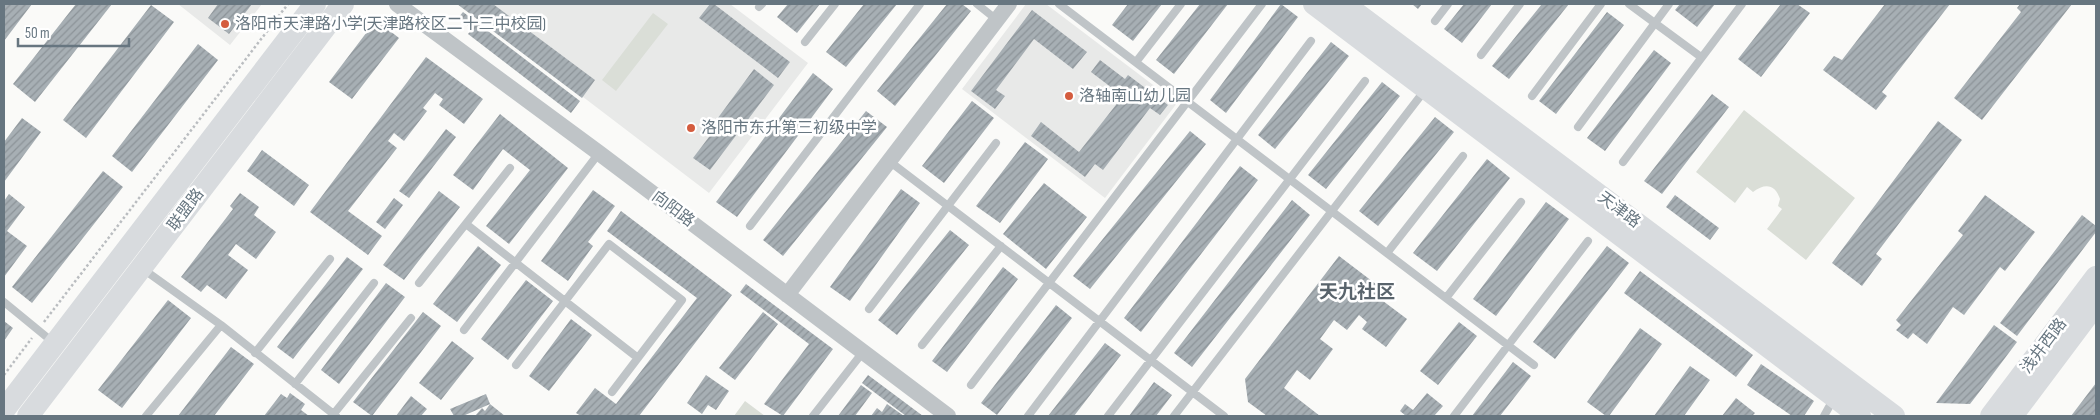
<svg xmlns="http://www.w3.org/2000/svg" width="2100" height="420" viewBox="0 0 2100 420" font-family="'Sofia Sans Condensed','Noto Sans SC',sans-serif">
	<defs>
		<pattern id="building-hatch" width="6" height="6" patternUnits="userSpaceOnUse" patternTransform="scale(1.25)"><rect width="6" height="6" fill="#a7afb4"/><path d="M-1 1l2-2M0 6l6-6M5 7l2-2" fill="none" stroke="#8c9398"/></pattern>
	</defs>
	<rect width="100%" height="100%" fill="#fafaf8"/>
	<path fill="#e8e9e8" d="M178 4H262L230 45Z
		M461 4H730L808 63 709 193Z
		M1026 4H1046L1177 103 1105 198 962 89Z"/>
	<path fill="#daded7" d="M653 13 668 24 616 91 602 80Z
		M1744 110 1855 198 1806 260 1767 229 1782 209 1778 206 1780 199C1775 184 1765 183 1753 192L1747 187 1735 203 1696 172Z
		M745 401 765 416H734Z"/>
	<path fill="url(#building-hatch)" d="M4 4H32L4 41Z
		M76 4H112L35 102 13 84Z
		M218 4H252L229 34 208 18Z
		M457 4H493L595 80 582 98Z
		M710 4H714L790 62 778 78 699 18Z
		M788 4H820L797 33 777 17Z
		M864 4H897L846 67 826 52Z
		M947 4H962L971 11 895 106 877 91Z
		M1128 4H1162L1133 41 1112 25Z
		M1200 4H1228L1174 74 1156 60Z
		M1281 4 1298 17 1226 113 1210 100Z
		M1412 4H1422L1418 9Z
		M1464 4H1492L1462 43 1444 29Z
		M1542 4H1569L1509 79 1492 66Z
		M1680 4H1715L1697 27 1675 10Z
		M1781 4H1797L1810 13 1761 77 1738 59Z
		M1885 4H1950L1882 92 1887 96 1876 110 1823 70 1834 56 1842 60Z
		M2020 4H2072L1982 120 1954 98 2021 12 2017 8Z
		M151 5 174 22 86 138 63 120Z
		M1032 10 1087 52 1073 69 1034 39 996 90 1005 96 995 109 971 91Z
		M463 12 580 101 571 113 468 34 472 29 458 18Z
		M1607 12 1624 25 1556 114 1539 101Z
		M376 20 399 38 352 99 329 82Z
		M1331 42 1349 56 1275 149 1258 135Z
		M198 44 218 60 132 172 112 156Z
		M1654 50 1671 63 1605 151 1587 138Z
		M426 57 483 99 464 124 439 105 443 99 435 93 423 108 427 111 404 141 394 133 388 141 397 148 348 211 382 236 368 255 310 212Z
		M1100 60 1125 79 1128 75 1168 105 1160 115 1150 108 1103 170 1095 164 1085 177 1031 136 1041 122 1079 152 1119 101 1112 96 1116 91 1091 72Z
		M754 69 774 85 710 170 693 158 712 133 709 130Z
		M813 73 833 89 737 217 716 202Z
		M1382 82 1400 96 1326 189 1308 175Z
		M1712 94 1729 107 1662 194 1644 181Z
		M972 101 994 118 944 183 922 166Z
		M866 111 887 127 783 256 763 240Z
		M500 114 568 168 509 244 486 226 530 170 503 149 473 190 453 175Z
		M1435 117 1454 132 1378 226 1359 211Z
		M22 118 41 132 4 182V142Z
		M1938 121 1962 140 1876 254 1882 259 1862 286 1832 263Z
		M446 129 456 137 409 198 399 191Z
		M1190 131 1206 144 1090 289 1073 276Z
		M1025 142 1048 159 1000 223 976 206Z
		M262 150 309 185 294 206 247 171Z
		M1487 159 1510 178 1437 271 1413 253Z
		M1240 166 1258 180 1141 332 1124 318Z
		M103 171 123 187 32 303 12 287Z
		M1044 183 1087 217 1046 269 1003 234Z
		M901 189 920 203 850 301 830 287Z
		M593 190 615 206 588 242 593 246 568 281 541 261Z
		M439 191 460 207 404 280 383 265Z
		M240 193 259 207 254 215 276 232 256 259 236 244 228 255 248 270 226 299 207 285 201 292 181 277 233 209 230 206Z
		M9 194 25 207 7 231 27 246 4 277V201Z
		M1675 195 1719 228 1710 240 1666 207Z
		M1985 195 2035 232 2005 271 2000 267 1964 315 1953 307 1927 344 1913 333 1908 339 1896 330 1901 325 1896 320 1963 235 1958 231Z
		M394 198 403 205 385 229 376 222Z
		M1292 200 1310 215 1192 367 1174 353Z
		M1546 202 1569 219 1496 316 1473 299Z
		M621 211 732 295 639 416H581L576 413 595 388 616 404 697 298 607 231Z
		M2082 215 2096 226V232L2017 336 2000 323Z
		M950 230 969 245 897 335 878 320Z
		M478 246 501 265 457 322 433 304Z
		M1607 246 1629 263 1555 359 1533 342Z
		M1339 256 1389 294 1383 301 1407 319 1386 347 1362 329 1367 322 1359 315 1347 330 1334 320 1320 339 1333 349 1310 380 1297 370 1284 388 1320 416H1267L1248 402 1245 379Z
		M347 257 363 269 293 359 277 347Z
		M1003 267 1018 279 947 372 932 361Z
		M1640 271 1753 355 1736 377 1624 293Z
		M526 280 553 301 508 360 481 339Z
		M386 283 405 297 339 384 321 370Z
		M746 284 833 349 783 416 764 404 809 344 740 292Z
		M168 300 191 318 122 408 98 390Z
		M1056 305 1072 318 997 415 981 403Z
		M423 312 441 326 372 416 353 402Z
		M763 312 778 324 735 380 719 368Z
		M571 319 592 335 549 391 529 376Z
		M4 321 13 328 4 341Z
		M1459 322 1477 336 1438 385 1420 371Z
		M1994 325 2017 342 1987 382 1970 404 1936 403Z
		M1640 328 1662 344 1609 416H1606L1587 402Z
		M452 341 474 358 441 400 419 383Z
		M1105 343 1121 355 1074 416H1048Z
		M231 347 254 364 214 416H178Z
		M1513 362 1531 376 1500 416H1472Z
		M1761 364 1814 401 1804 416H1792L1747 385Z
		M1690 366 1710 380 1684 416H1654Z
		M706 375 729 391 716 410 708 405 702 414 687 403Z
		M868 375 923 416H906L862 383Z
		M1154 382 1172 395 1156 416H1129Z
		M2096 383V416H2071Z
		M861 385 872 393 855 416H838Z
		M290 393 305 404 301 410 309 416H264L281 394 287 398Z
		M1427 393 1443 406 1434 416H1406L1400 411 1405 404 1413 410Z
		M486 394 490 404 505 416H475L482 408 485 411 490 404 463 416H454L450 409Z
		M411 396 427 409 421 416H396Z
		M1736 398 1755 413 1752 416H1722Z
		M887 404 904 416H871L877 408 882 412Z"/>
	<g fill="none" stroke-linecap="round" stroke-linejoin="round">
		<path stroke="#babdc0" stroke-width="2.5" stroke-dasharray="2.5 2.5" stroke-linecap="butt" d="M44 322 288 4
			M4 375 32 338"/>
		<path stroke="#bfc4c7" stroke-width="8" d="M977 4 997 20
			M1059 4 1534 365
			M1629 4 1701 57
			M759 7 762 4
			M1435 21 1448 4
			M805 42 835 4
			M1481 55 1520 4
			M1136 62 1181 4
			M1532 96 1601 4
			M1578 127 1669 4
			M889 161 1224 416
			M1623 162 1742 4
			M466 224 638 358
			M750 226 920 4
			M1387 253 1463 156
			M143 269 221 325 336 416
			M419 283 510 168
			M1446 298 1521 202
			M4 302 54 343
			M869 309 996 143
			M464 330 599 153
			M922 345 1001 246
			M255 353 330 259
			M516 365 609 244 682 300 612 392
			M295 384 374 283
			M971 385 1262 4
			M146 416 221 325
			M332 416 411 318
			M813 416 863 352
			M1028 416 1311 41
			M1108 416 1365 81
			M1174 416 1425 90
			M1454 416 1588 241
			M1824 416 1834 398"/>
		<path stroke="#bfc4c7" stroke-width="16" d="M397 4 599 153 948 416
			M787 295 1009 4"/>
		<path stroke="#d8dbde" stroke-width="22" d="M1314 4 1860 416
			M1344 4 1894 416
			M4 410 315 4
			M28 416 343 4
			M1991 416 2096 277
			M2012 416 2096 304"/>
	</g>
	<g fill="#d45c3e" stroke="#fff" stroke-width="2">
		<circle cx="225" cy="24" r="5"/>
		<circle cx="1069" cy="96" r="5"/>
		<circle cx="691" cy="128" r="5"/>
	</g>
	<g text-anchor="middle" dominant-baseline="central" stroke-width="5" stroke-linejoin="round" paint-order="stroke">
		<g font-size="16" fill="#677680" stroke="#fff" text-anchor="start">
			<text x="235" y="24">洛阳市天津路小学(天津路校区二十三中校园)</text>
			<text x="1079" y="96">洛轴南山幼儿园</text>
			<text x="701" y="128">洛阳市东升第三初级中学</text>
		</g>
		<g font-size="16" fill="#677680" stroke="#fff">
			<text transform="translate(673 209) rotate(37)">向阳路</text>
			<text transform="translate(186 210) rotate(-53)">联盟路</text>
			<text transform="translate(1619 210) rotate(37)">天津路</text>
			<text transform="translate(2044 346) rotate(-53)">浅井西路</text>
		</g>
		<g font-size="19" font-weight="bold" fill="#59646c" stroke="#fff">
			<text x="1357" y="292">天九社区</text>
		</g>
	</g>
	<rect width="2100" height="420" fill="none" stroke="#677680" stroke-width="10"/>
	<path d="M18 38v8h111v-8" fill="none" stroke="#677680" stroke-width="2.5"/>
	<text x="25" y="38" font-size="15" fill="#677680" stroke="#ffffff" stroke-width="4" paint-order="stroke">50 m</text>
</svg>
